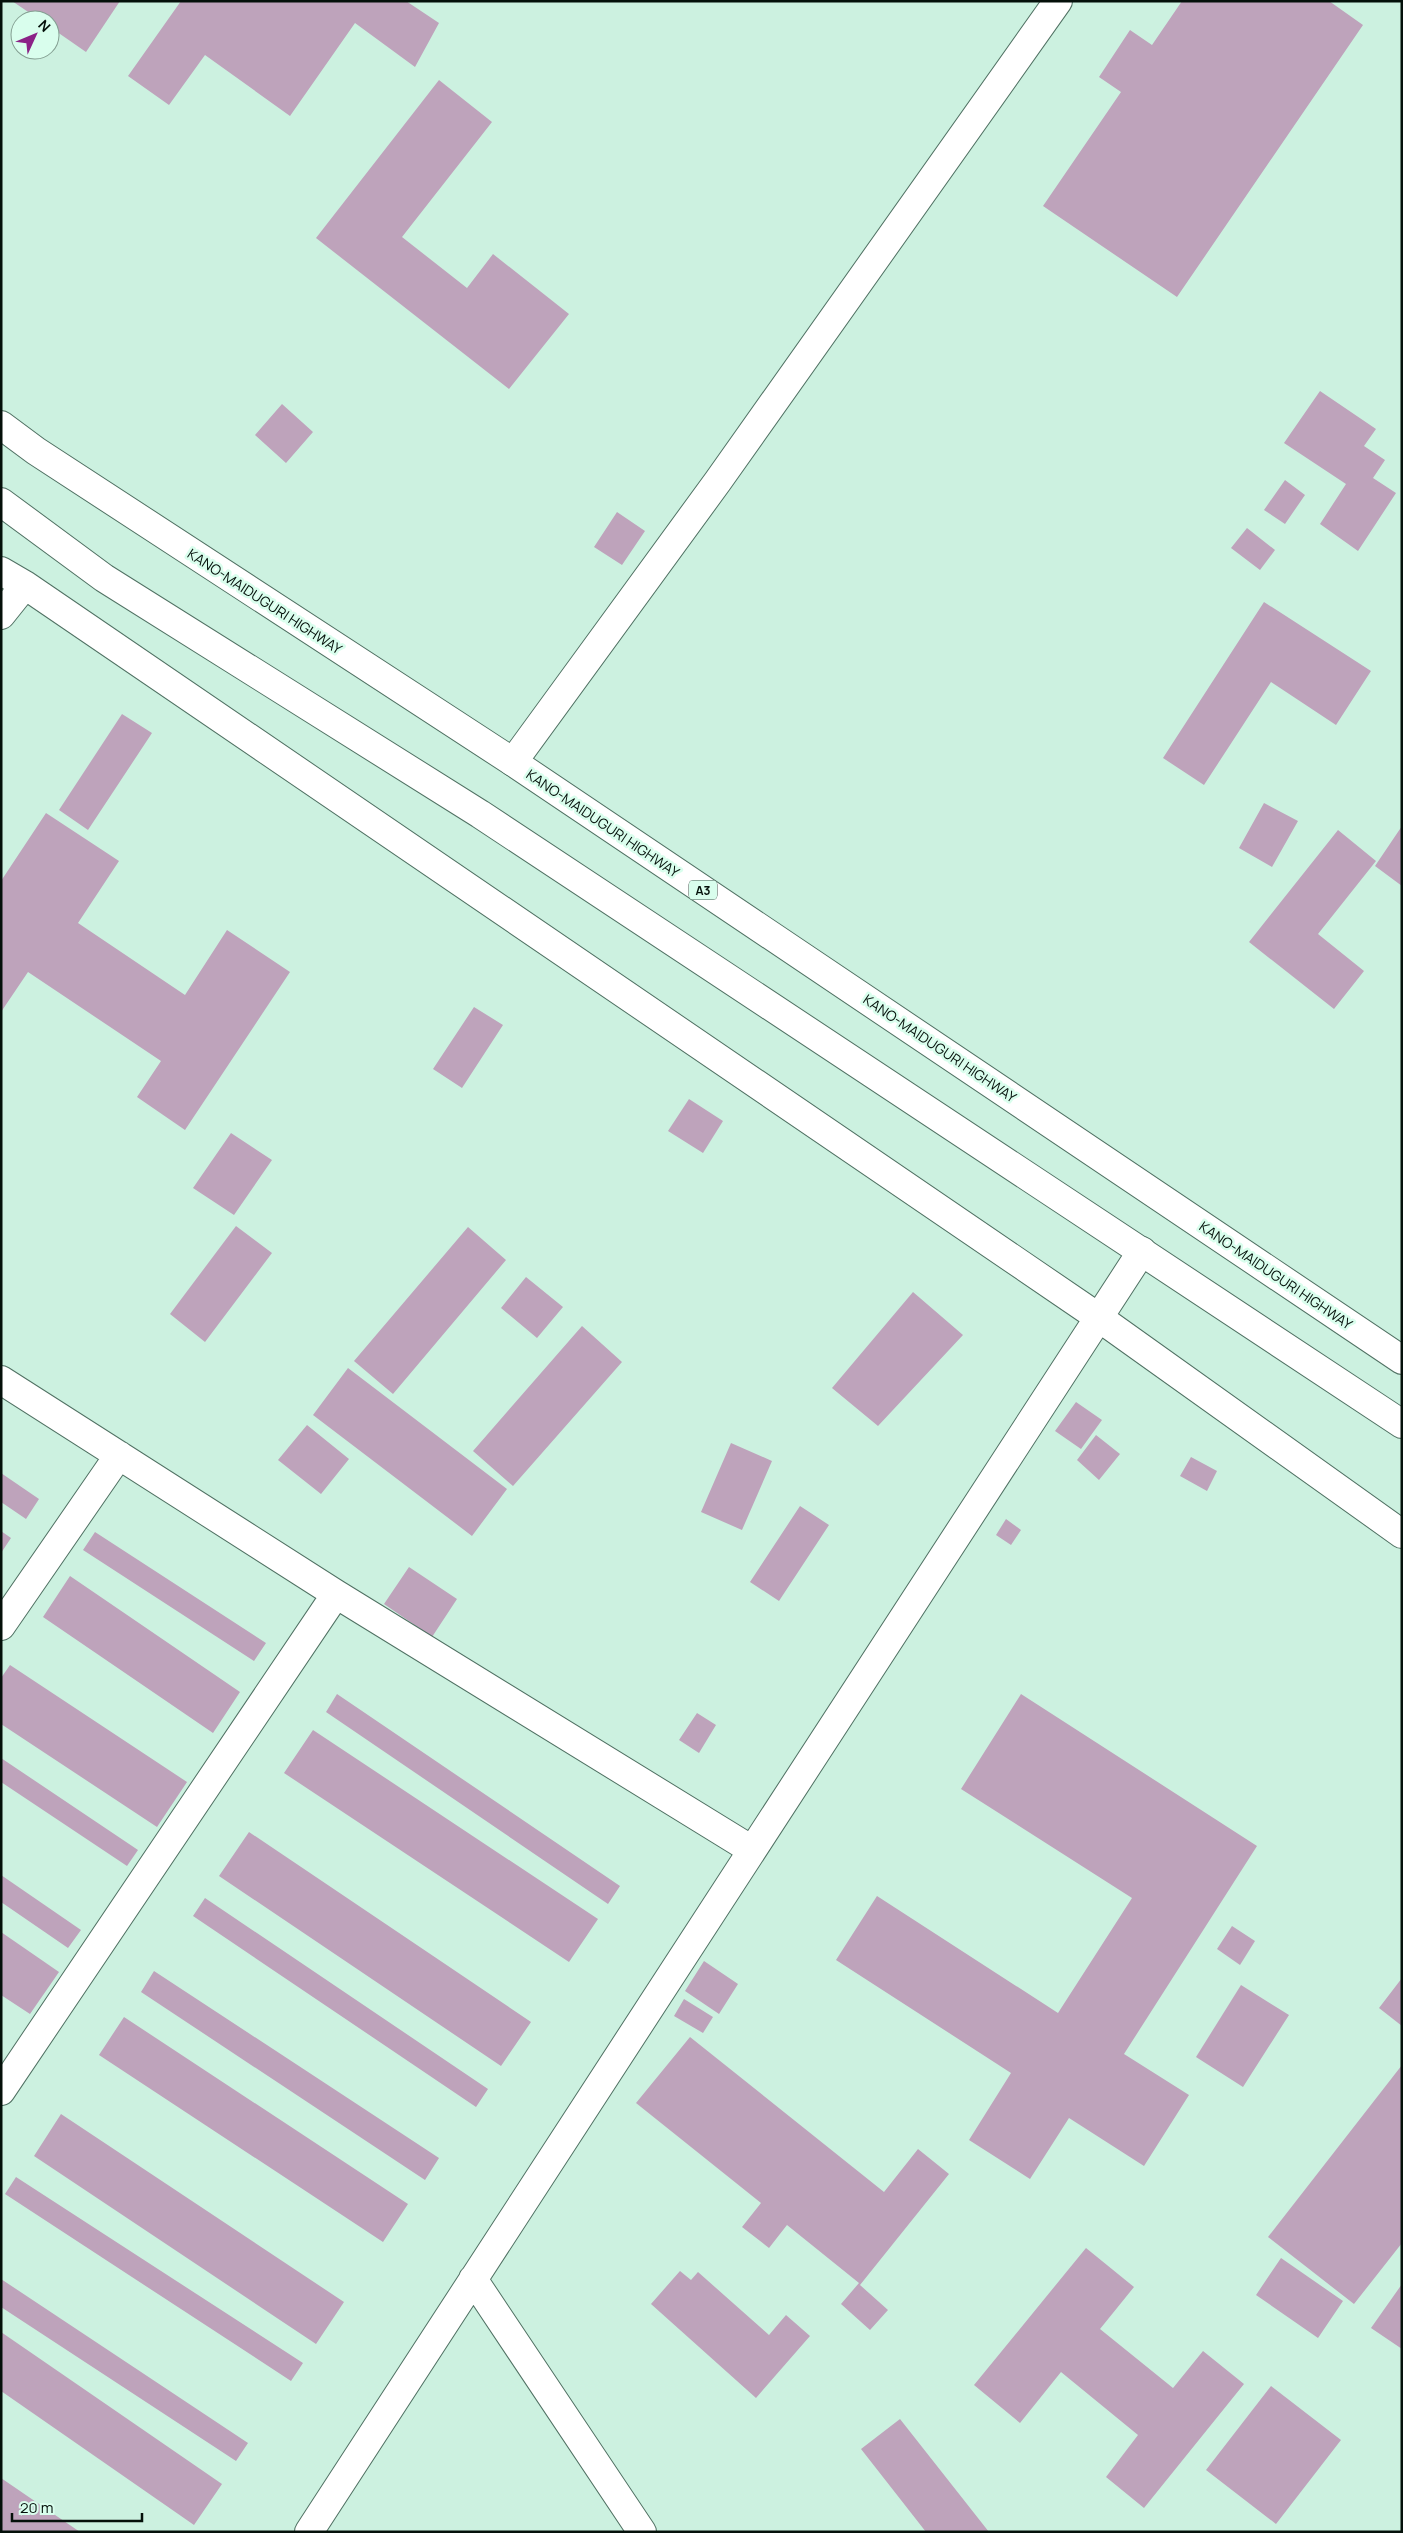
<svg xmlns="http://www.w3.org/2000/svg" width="1403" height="2533" viewBox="0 0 1403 2533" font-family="Manrope,sans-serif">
	<rect width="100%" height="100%" fill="#ccf1e0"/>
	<path fill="#bea3bb" d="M12 1H120L86 52 50 27V20H40Z
		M181 1H406L439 23 415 67 355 23 290 116 205 55 169 105 128 76Z
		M1182 1H1329L1363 25 1177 297 1043 206 1121 92 1099 77 1130 30 1152 45Z
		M439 80 492 122 402 237 467 288 493 254 569 314 509 389 316 238Z
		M1320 391 1376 429 1364 446 1385 460 1373 478 1396 493 1358 551 1320 524 1346 484 1284 443Z
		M282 404 313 432 286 463 255 435Z
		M1285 480 1305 495 1285 524 1264 510Z
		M617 512 645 531 622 565 594 547Z
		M1247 528 1275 550 1260 570 1231 548Z
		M1264 602 1371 671 1336 725 1271 682 1204 785 1163 758Z
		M122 714 152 733 88 830 59 810Z
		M1264 803 1298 821 1272 867 1239 848Z
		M46 813 119 861 78 923 185 995 227 930 290 972 185 1130 137 1097 161 1061 28 972 1 1012V881Z
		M1402 826V886L1375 866Z
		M1338 830 1376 861 1318 934 1364 971 1334 1009 1249 942Z
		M474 1007 503 1025 462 1088 433 1069Z
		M689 1099 723 1121 703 1153 668 1131Z
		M231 1133 272 1160 234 1215 193 1188Z
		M236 1226 272 1253 205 1342 170 1314Z
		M468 1227 506 1260 393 1394 354 1361Z
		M526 1277 563 1307 537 1338 501 1308Z
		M913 1292 963 1335 878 1426 832 1388Z
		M582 1326 622 1362 513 1486 473 1451Z
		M348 1368 507 1489 472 1536 313 1415Z
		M1076 1402 1102 1420 1081 1449 1055 1431Z
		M307 1425 349 1459 321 1494 278 1460Z
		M1096 1435 1120 1454 1099 1480 1077 1460Z
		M731 1443 772 1461 742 1530 701 1512Z
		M1191 1457 1217 1471 1207 1491 1180 1476Z
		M1 1473 39 1499 26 1519 1 1502Z
		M800 1506 829 1525 779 1601 750 1582Z
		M1006 1519 1021 1530 1011 1545 996 1535Z
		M1 1531 11 1538 1 1553Z
		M95 1532 266 1643 254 1661 83 1550Z
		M409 1567 457 1599 432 1637 384 1604Z
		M70 1576 240 1692 213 1733 43 1617Z
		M10 1665 187 1782 157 1827 1 1724V1678Z
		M337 1694 620 1886 608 1904 326 1712Z
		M1021 1694 1257 1846 1124 2054 1189 2095 1144 2166 1069 2118 1030 2179 969 2140 1011 2073 836 1960 877 1896 1058 2013 1132 1898 961 1789Z
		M697 1713 716 1725 699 1753 679 1740Z
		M313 1730 598 1919 569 1962 284 1773Z
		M1 1758 138 1850 127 1866 1 1782Z
		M249 1832 531 2022 501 2066 219 1876Z
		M1 1875 81 1930 68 1948 1 1902Z
		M205 1898 488 2089 476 2107 193 1916Z
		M1232 1926 1255 1941 1240 1965 1217 1949Z
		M1 1932 59 1972 30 2014 1 1995Z
		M704 1961 738 1984 719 2014 685 1991Z
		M154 1971 439 2158 425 2180 141 1992Z
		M1402 1978V2026L1379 2008Z
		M1241 1985 1289 2015 1243 2087 1196 2057Z
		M684 1999 713 2017 703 2033 674 2016Z
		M124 2017 408 2204 383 2242 99 2055Z
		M690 2037 884 2192 918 2149 949 2174 860 2285 888 2310 870 2330 841 2304 859 2283 787 2225 769 2248 742 2227 761 2203 636 2103Z
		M1402 2065V2243L1354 2304 1268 2237Z
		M61 2114 344 2302 316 2344 34 2156Z
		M16 2177 303 2363 291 2381 5 2194Z
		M1086 2248 1134 2287 1100 2329 1173 2388 1203 2351 1244 2384 1144 2508 1106 2477 1138 2435 1061 2372 1020 2423 974 2385Z
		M1281 2258 1343 2301 1318 2338 1256 2295Z
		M680 2271 691 2280 698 2272 769 2335 786 2315 810 2336 756 2398 651 2304Z
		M1 2279 248 2443 236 2461 1 2307Z
		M1402 2284V2349L1371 2328Z
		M1 2332 222 2484 194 2525 1 2391Z
		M1271 2386 1341 2440 1276 2524 1206 2470Z
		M900 2419 989 2532H926L861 2449Z
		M1 2478 80 2532H1Z"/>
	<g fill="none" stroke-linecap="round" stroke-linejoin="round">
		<g stroke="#507163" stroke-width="30">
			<path id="minor" d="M1 571 25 585 1098 1317 1402 1534
				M1 615 25 585
				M513 762 718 481 1058 1
				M1 1380 336 1594 752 1850
				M1 1626 119 1455
				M1 2091 336 1594
				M473 2279 642 2532
				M309 2532 1142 1251"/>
		</g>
		<g stroke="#507163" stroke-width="30">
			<path id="highway" d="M1 425 36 451 513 762 1402 1360
				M1 502 104 578 480 814 1402 1424"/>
		</g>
		<use href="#minor" stroke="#fff" stroke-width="28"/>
		<use href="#highway" stroke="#fff" stroke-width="28"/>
	</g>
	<g text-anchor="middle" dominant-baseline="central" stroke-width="5" stroke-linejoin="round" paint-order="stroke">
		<rect fill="#d9feed" stroke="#44574e" stroke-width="1" x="689" y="880.5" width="28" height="19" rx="4"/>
		<g font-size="12" font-weight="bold" fill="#04100a">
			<text x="703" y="890">A3</text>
		</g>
		<g font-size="14" fill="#04100a" stroke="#d9feed">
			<text transform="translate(265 601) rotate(33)">KANO-MAIDUGURI HIGHWAY</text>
			<text transform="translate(603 823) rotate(34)">KANO-MAIDUGURI HIGHWAY</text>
			<text transform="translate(940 1048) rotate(34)">KANO-MAIDUGURI HIGHWAY</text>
			<text transform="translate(1276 1275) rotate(34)">KANO-MAIDUGURI HIGHWAY</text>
		</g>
	</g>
	<rect width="1403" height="2533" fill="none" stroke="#04100a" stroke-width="5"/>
	<g transform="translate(35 35) rotate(46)"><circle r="24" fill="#d9feed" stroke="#849f92"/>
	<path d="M0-4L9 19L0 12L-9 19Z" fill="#8b2287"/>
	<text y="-8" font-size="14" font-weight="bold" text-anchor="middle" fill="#04100a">N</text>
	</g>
	<path d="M12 2513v8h130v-8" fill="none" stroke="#04100a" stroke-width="2.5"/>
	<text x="20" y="2513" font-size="15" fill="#04100a" stroke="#d9feed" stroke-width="4" paint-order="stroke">20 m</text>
</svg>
